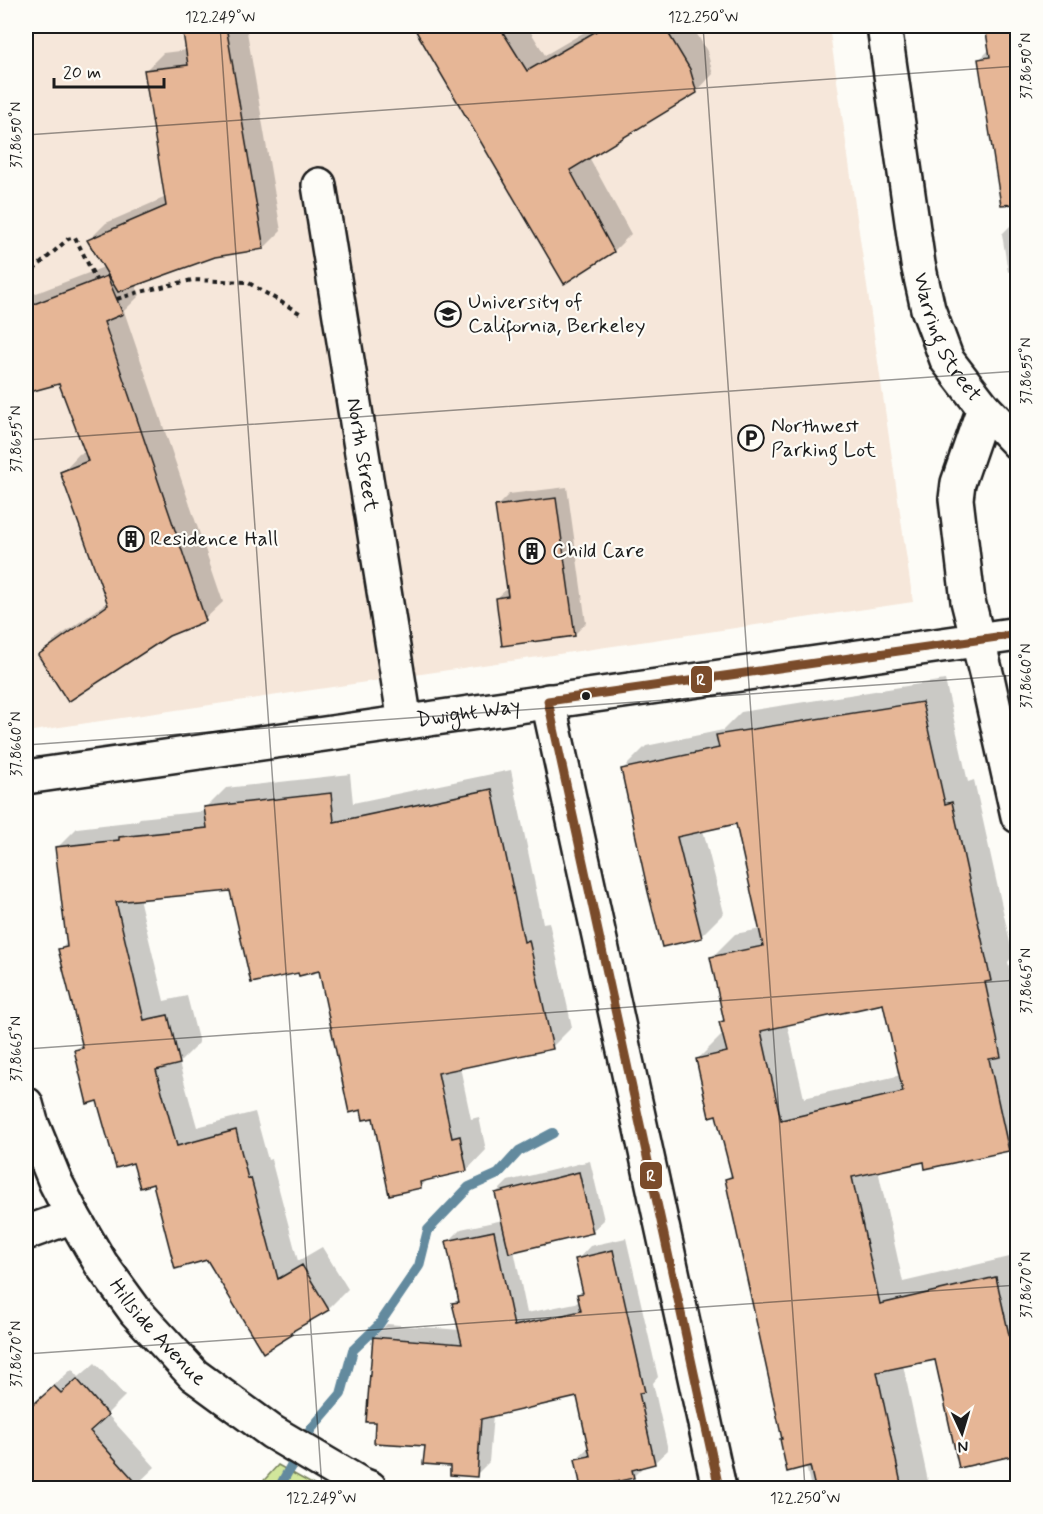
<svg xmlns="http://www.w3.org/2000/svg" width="1043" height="1514" viewBox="0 0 1043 1514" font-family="Mynerve,sans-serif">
	<rect width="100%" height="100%" fill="#fdfcf7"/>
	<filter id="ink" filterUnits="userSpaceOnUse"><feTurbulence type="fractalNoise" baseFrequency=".0167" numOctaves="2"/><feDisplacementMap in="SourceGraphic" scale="12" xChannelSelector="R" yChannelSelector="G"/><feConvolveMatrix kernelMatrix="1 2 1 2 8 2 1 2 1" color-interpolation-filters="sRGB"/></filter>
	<g filter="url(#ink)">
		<path fill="#f6e7da" d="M26 26H829L913 602 26 732Z"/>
		<path fill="#d1e69b" stroke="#76815c" stroke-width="1.5" d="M278 1465 319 1488H257Z"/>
		<path fill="#0003" fill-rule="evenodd" d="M183 26H246L281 231 264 248 214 256 135 284 140 295 124 311 223 602 205 619 40 656 57 638 108 602 62 472 79 454 86 452 60 382 27 391 26 387V297L104 267 89 240 106 223 166 197 145 71 163 53 187 50Z
			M415 26H527L545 55 595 26H692L707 51 713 74 696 92 589 157 631 234 614 251 564 282Z
			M987 26H1018V153L995 157 980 59 990 49Z
			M1016 220H1018V305L1012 271 1008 272 1002 234Z
			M567 487 586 623 574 635 497 598 508 588 497 506 509 494Z
			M945 680 968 782 974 780 1013 956 1008 962 1018 1005V1038L1013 1043 1018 1063V1140L1008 1149 925 1160 878 1170 903 1282 1018 1255V1454L961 1466 936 1358 903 1365 928 1481 921 1488H811L806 1466 783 1438 727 1179 732 1173 717 1113 698 1059 721 1036 724 1035 721 1022 725 1018 712 957 735 934 761 929 737 823 703 830 724 913 701 936 623 769 646 746 723 730 741 712ZM884 1002 901 1075 804 1098 787 1024Z
			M511 770 543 923 549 922 572 1027 552 1047 460 1067 471 1119 479 1117 486 1150 467 1170 429 1178 421 1187 374 1117 320 970 231 889 139 898 164 1001 187 996 199 1043 179 1063 197 1127 255 1112 268 1160 271 1159 298 1261 322 1247 348 1289 328 1309 301 1324 292 1334 208 1259 154 1182 134 1161 98 1099 76 1050 83 1043 60 950 68 941 57 848 77 828 137 821 140 818 206 811V808L226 788 350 774 353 803Z
			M590 1161 604 1220 592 1231 514 1250 527 1313 580 1302 579 1295 584 1290 577 1260 590 1246 626 1238 658 1377 653 1383 668 1450 654 1463 645 1465 633 1477 576 1459 590 1446 578 1395 493 1415 489 1462 476 1475 452 1465 426 1445 374 1337 387 1324 460 1330 454 1304 460 1298 448 1242 461 1229 503 1220 496 1193 508 1181Z
			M95 1363 125 1396 107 1414 155 1467 133 1488H28L32 1485 26 1478V1411L72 1369 79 1377Z"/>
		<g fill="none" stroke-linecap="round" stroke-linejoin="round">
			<path stroke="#638a9e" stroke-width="10" d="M279 1488 311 1429 341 1394 353 1350 378 1326 419 1266 428 1230 469 1187 498 1174 519 1151 553 1133"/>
		</g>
		<path fill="#e6b696" stroke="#1c1c1c" stroke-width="1.5" fill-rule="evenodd" d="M182 26H226L264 249 215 257 118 292 87 240 166 206 144 70 188 65Z
			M413 26H499L527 71 605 26H664L690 69 697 93 570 170 614 252 564 284Z
			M985 26H1017V204L1001 205 978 59 990 57Z
			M107 276 123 314 104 322 206 621 169 636 68 702 38 655 108 605 60 472 88 461 59 384 26 393V307Z
			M556 498 575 636 502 646 496 598 508 596 495 506Z
			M922 702 945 804 952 802 991 981 985 982 1001 1057 989 1059 1009 1151 925 1169 924 1162 852 1177 880 1304 996 1277 1017 1370V1455L959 1468 935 1360 877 1372 902 1488H815L810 1466 787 1472 780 1439H782L725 1179 732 1177 716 1115 709 1117 696 1059 727 1052 719 1022 724 1021 710 957 763 946 736 824 677 837 702 938 662 947 648 892 621 769 719 748 716 735ZM883 1004 903 1092 781 1120 761 1031Z
			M492 789 524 942 529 940 553 1049 438 1073 452 1138 460 1136 467 1171 420 1182 421 1188 389 1195 373 1118 363 1120 361 1110 349 1113 319 971 299 976 298 973 251 983 230 891 116 902 144 1020 168 1015 180 1064 156 1070 177 1146 236 1130 248 1179 251 1178 278 1279 302 1265 329 1310 291 1332 292 1335 263 1353 207 1260 175 1269 153 1184 140 1188 133 1163 116 1168 97 1101 87 1104 74 1050 83 1048 58 949 67 947 55 847 119 840V837L207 828 204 807 331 793 334 822Z
			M579 1172 593 1233 509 1253 495 1193Z
			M494 1231 514 1326 581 1311 577 1294 583 1293 575 1259 613 1250 645 1392 639 1393 655 1464 632 1470 634 1478 587 1488H581L575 1459 590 1456 577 1397 481 1419 477 1477 450 1475V1466L423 1464 425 1446 374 1443 375 1422H366L373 1337 462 1344 452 1303 459 1302 446 1241Z
			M77 1379 108 1415 90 1431 141 1488H26V1411L54 1386 61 1393Z"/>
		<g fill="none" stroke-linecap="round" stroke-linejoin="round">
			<g stroke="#1c1c1c" stroke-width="38">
				<g id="minor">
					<path id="s1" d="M884 26 918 264 928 309 947 360 984 408 1018 443"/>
					<path id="s2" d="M319 185 405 722"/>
					<path d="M984 408 958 483 956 499 968 601 987 677 1018 816"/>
					<path d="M548 701 719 1488"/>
					<path id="s3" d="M26 777 1018 634"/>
					<path id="s4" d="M26 1104 31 1122 56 1183 73 1216 101 1264 136 1312 194 1375 272 1432 360 1484 370 1488"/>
					<path d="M26 1233 73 1216"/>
				</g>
			</g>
			<path stroke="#1c1c1c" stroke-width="4" stroke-dasharray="4.5 4.5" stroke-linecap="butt" d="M26 269 31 272 68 239 75 237 96 280
				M117 299 136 293 192 280 247 282 303 315"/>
			<use href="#minor" stroke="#fdfcf7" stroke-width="33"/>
			<g stroke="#fdfcf7" stroke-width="14">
				<path id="bus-1" d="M719 1488 548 701 1018 634"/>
			</g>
			<use href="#bus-1" stroke="#7a4b2a" stroke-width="9"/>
		</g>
	</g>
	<path fill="none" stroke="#1c1c1c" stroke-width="1.5" stroke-opacity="0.45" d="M220 26 322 1488M703 26 805 1488M26 135 1018 66M26 440 1018 371M26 745 1018 675M26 1049 1018 980M26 1354 1018 1285"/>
	<defs>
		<g id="university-ring" transform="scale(1.35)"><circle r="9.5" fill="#fdfcf7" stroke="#1c1c1c" stroke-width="1.5"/><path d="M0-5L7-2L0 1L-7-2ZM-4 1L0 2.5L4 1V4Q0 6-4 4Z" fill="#1c1c1c"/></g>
		<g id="parking-ring" transform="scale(1.35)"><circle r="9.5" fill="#fdfcf7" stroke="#1c1c1c" stroke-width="1.5"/><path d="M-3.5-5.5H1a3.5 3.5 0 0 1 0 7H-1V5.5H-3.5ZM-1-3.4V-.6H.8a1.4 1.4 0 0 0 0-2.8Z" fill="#1c1c1c"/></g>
		<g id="building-ring" transform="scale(1.35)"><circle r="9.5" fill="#fdfcf7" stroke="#1c1c1c" stroke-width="1.5"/><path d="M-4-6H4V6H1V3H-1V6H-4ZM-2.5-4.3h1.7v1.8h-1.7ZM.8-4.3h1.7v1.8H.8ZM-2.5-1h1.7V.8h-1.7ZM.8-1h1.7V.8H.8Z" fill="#1c1c1c"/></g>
	</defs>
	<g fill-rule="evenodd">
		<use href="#university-ring" x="448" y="314"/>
		<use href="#parking-ring" x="751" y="438"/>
		<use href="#building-ring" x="131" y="539"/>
		<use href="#building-ring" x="532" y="551"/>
	</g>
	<circle fill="#1c1c1c" stroke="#fdfcf7" stroke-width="2" cx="586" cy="696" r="5"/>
	<g text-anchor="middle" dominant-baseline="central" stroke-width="4.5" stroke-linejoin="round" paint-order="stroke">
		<g font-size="21" fill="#1c1c1c" stroke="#fdfcf7" text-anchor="start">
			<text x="468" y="302">University of<tspan x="468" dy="24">California, Berkeley</tspan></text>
			<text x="771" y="426">Northwest<tspan x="771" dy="24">Parking Lot</tspan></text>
			<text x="150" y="539">Residence Hall</text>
			<text x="552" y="551">Child Care</text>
		</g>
		<g font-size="21" fill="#1c1c1c" stroke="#fdfcf7">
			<text stroke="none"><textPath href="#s1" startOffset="320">Warring Street</textPath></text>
			<text stroke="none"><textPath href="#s2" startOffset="273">North Street</textPath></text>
			<text stroke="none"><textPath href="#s3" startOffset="447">Dwight Way</textPath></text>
			<text stroke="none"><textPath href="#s4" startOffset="266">Hillside Avenue</textPath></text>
		</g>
	</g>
	<g stroke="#fdfcf7" stroke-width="2">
		<rect x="690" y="665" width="23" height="29" rx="6" fill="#7a4b2a"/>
		<rect x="639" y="1161" width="24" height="29" rx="6" fill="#7a4b2a"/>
	</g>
	<g font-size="16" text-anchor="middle" font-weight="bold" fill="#fff">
		<text x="701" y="685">R</text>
		<text x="651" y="1181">R</text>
	</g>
	<rect width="1043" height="1514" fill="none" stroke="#fdfcf7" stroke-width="66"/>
	<g transform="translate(962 1433) rotate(176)" stroke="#fdfcf7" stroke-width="4.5" paint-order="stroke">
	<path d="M0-4.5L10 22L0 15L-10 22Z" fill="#1c1c1c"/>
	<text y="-9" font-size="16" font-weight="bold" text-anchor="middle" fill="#1c1c1c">N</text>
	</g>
	<path d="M54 78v9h110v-9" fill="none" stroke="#1c1c1c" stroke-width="3"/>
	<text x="63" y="78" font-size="18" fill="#1c1c1c" stroke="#fdfcf7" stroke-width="4.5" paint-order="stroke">20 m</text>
	<rect x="33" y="33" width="977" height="1448" fill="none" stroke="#1c1c1c" stroke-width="2"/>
	<g font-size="15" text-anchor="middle" fill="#1c1c1c">
		<text x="220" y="22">122.249°W</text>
		<text x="703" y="22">122.250°W</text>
		<text transform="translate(1026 66) rotate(-90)" y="5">37.8650°N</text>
		<text transform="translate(16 135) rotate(-90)" y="5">37.8650°N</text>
		<text transform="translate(1026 371) rotate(-90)" y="5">37.8655°N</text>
		<text transform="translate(16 439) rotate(-90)" y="5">37.8655°N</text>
		<text transform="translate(1026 676) rotate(-90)" y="5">37.8660°N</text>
		<text transform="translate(16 744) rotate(-90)" y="5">37.8660°N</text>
		<text transform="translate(1026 981) rotate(-90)" y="5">37.8665°N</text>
		<text transform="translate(16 1049) rotate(-90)" y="5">37.8665°N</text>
		<text transform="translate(1026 1285) rotate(-90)" y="5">37.8670°N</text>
		<text transform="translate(16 1354) rotate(-90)" y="5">37.8670°N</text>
		<text x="321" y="1503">122.249°W</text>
		<text x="805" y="1503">122.250°W</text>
	</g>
</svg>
